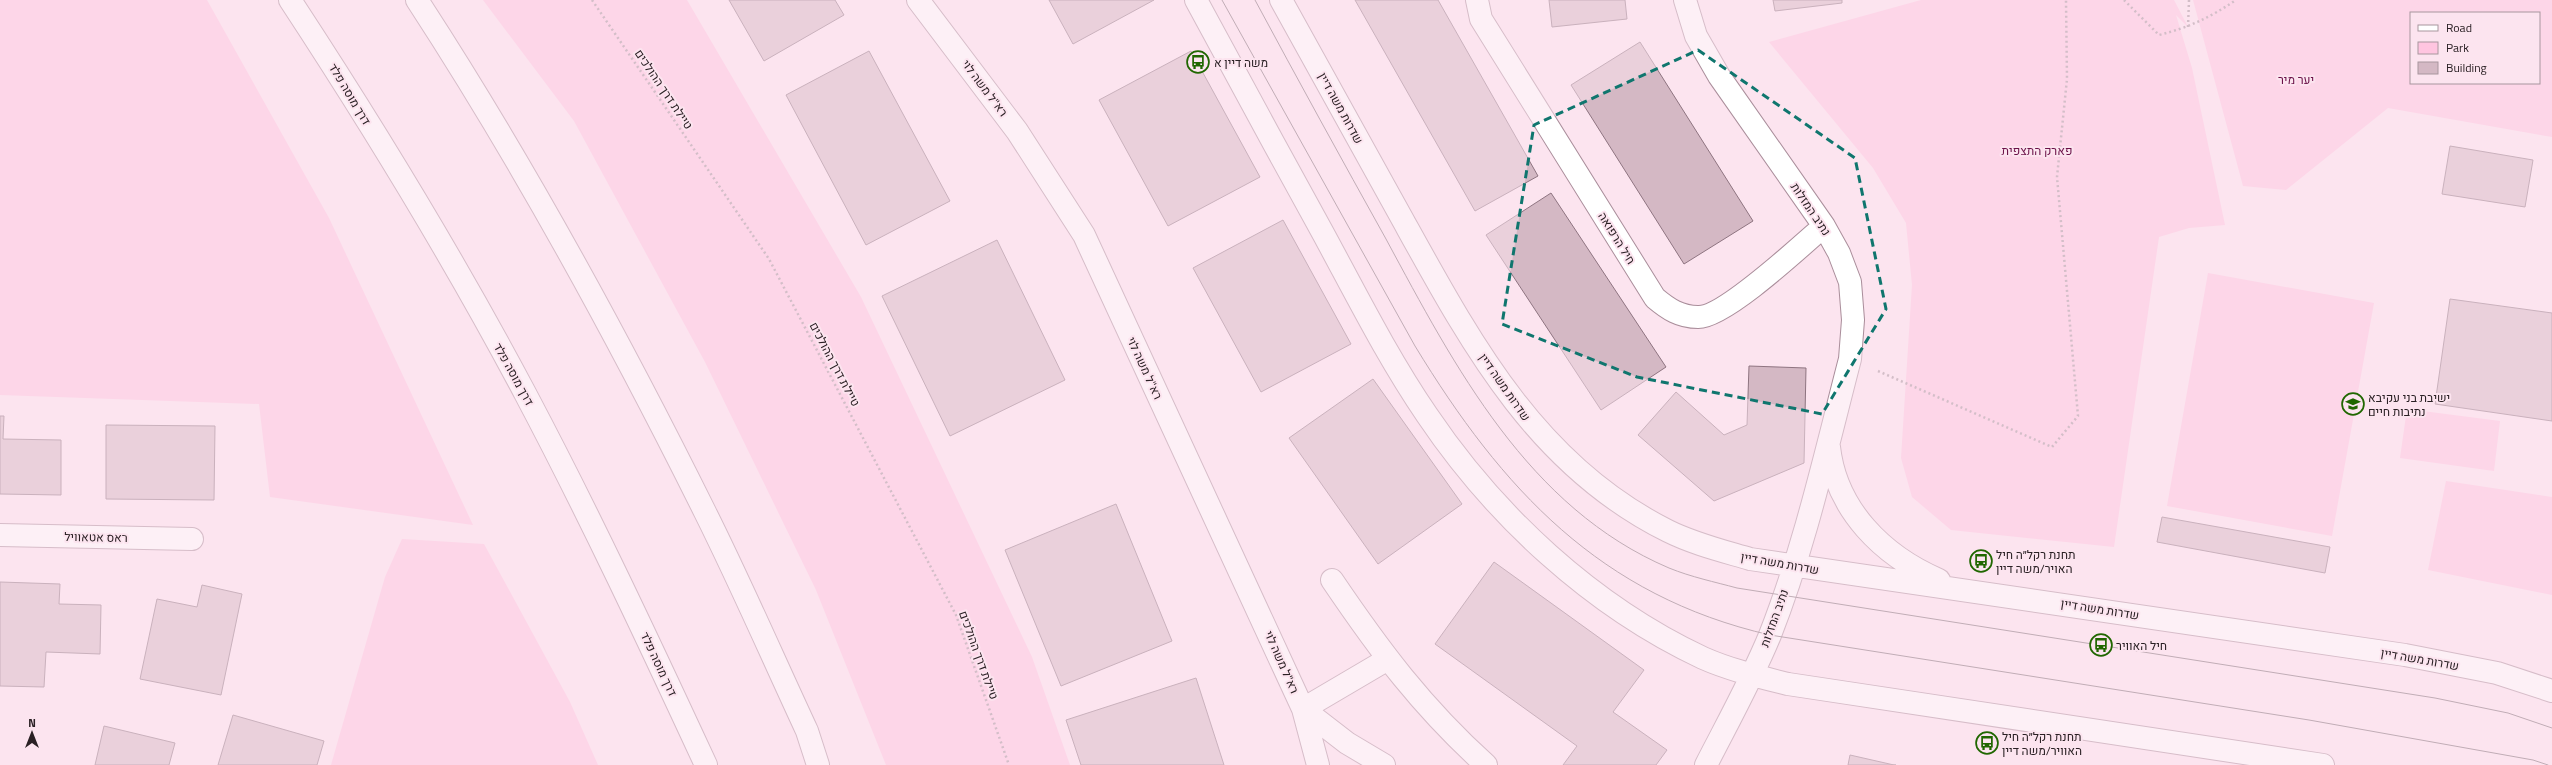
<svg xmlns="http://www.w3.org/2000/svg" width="2552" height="765" viewBox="0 0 2552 765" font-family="'Titillium Web',Heebo,sans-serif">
	<rect width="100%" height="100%" fill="#fce4ef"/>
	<path fill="#ffc5e0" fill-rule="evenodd" d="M0 0H207L329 218 473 525 270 497 259 404 0 395Z
		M483 0H687L861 297 1032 657 1070 765H886L816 590 705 362 574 121Z
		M1921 0H2174L2188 27 2176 15 2192 68 2225 225 2189 228 2159 237 2114 547 1951 530 1912 497 1901 458 1912 285 1906 223 1873 168 1769 42Z
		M2193 0H2552V137L2388 108 2286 190 2243 186ZM2411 13H2539V83H2411Z
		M2208 273 2374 303 2332 536 2167 506Z
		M2407 409 2500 421 2494 471 2400 458Z
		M2446 481 2552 497V595L2428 570Z
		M402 539 484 544 570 702 598 765H331L385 577Z"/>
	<path fill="#d4b8c4" stroke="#8e7480" d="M729 0H835L844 15 764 61Z
		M1049 0H1154L1073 44Z
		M1355 0H1438L1538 176 1475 211Z
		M1549 0H1625L1627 19 1552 27Z
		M1773 0H1842V3L1775 11Z
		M1640 42 1753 221 1684 264 1571 85Z
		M869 51 950 201 866 245 786 95Z
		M1191 51 1260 177 1168 226 1099 100Z
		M2450 146 2533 160 2525 207 2442 194Z
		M1551 193 1666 367 1601 410 1486 235Z
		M1283 220 1351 344 1261 392 1193 268Z
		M997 240 1065 380 950 436 882 296Z
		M2450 299 2552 313V421L2435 404Z
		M1749 366 1806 368 1804 463 1714 501 1638 435 1676 392 1724 435 1747 425Z
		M1373 379 1462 504 1378 564 1289 438Z
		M0 416H4L3 439 61 440V495L0 494Z
		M106 425 215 426 214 500 106 499Z
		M1116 504 1172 641 1061 686 1005 550Z
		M2162 517 2330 547 2325 573 2157 542Z
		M1494 562 1644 670 1613 712 1667 750 1656 765H1563L1577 746 1435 644Z
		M0 582 60 584 59 604 101 605 100 654 46 652 44 687 0 686Z
		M202 585 242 594 221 695 140 679 157 599 197 607Z
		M1196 678 1224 765H1081L1066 720Z
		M233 715 324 741 317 765H218Z
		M104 726 175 743 169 765H95Z
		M1850 755 1894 765H1896H1848Z"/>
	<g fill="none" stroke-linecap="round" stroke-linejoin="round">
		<g stroke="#aa8e9b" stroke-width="24">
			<path id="minor" d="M918 0 1017 131 1084 235 1303 709 1318 765
				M1196 0C1238 78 1281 157 1324 235 1357 296 1388 358 1427 415 1495 516 1592 606 1703 658 1730 670 1760 677 1788 684L2323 765
				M1281 0C1322 74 1363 148 1404 222 1472 345 1537 466 1668 531 1694 544 1723 551 1750 559L2405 655 2497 673 2552 691
				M1477 0 1481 19 1655 298C1668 309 1680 317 1698 317 1724 318 1802 245 1824 226
				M1685 0 1696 36 1719 76 1824 226 1839 253 1850 282 1853 320 1850 359C1826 451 1805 546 1770 635 1752 679 1728 722 1706 765
				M1829 447C1836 510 1883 556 1939 580
				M0 535 192 539
				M1332 580C1380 651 1422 707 1486 765
				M1303 709 1347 743 1384 765
				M1303 709 1388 659"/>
		</g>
		<g stroke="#aa8e9b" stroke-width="24">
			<path id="highway" d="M290 0C374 128 454 259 526 395 590 516 648 640 706 765
				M417 0C524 164 618 337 705 512 741 584 773 658 807 731L818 765"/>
		</g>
		<path stroke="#a39199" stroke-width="2.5" stroke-dasharray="2 3" stroke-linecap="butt" d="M592 0 769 259 956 615 1009 765
			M2124 0 2159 35C2190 27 2209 18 2236 0
			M2188 27 2189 0
			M1878 371 2052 447 2078 416 2057 177 2067 79 2066 0"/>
		<use href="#minor" stroke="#fff" stroke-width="22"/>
		<use href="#highway" stroke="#fff" stroke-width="22"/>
		<path stroke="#7a6a71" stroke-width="1" d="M1222 0 1415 346C1502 489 1600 596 1770 635L2309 720 2533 760 2548 765
			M1255 0C1298 80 1342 160 1386 239 1455 367 1528 508 1669 568 1691 577 1715 582 1737 588L2435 698 2508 713 2552 728"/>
	</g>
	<path d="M0 0H2552V765H0ZM1698 50 1855 158 1886 309 1822 414 1637 377 1502 324 1534 125Z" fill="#fce4ef" fill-opacity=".55" fill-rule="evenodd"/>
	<path fill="none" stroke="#0f766e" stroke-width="3" stroke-dasharray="8 5" stroke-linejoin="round" d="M1698 50 1855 158 1886 309 1822 414 1637 377 1502 324 1534 125Z"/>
	<defs>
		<g id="bus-ring" transform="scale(1.15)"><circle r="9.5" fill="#fce4ef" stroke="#206700" stroke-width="1.5"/><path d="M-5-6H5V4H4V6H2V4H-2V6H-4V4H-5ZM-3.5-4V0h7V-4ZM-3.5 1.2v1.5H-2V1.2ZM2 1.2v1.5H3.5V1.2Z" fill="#206700"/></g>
		<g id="school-ring" transform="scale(1.15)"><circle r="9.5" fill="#fce4ef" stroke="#206700" stroke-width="1.5"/><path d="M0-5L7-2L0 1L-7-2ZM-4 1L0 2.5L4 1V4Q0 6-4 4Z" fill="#206700"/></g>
	</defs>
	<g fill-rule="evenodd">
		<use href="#bus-ring" x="1198" y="62"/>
		<use href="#school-ring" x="2353" y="404"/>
		<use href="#bus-ring" x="1981" y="561"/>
		<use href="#bus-ring" x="2101" y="645"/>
		<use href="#bus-ring" x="1987" y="743"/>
	</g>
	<g text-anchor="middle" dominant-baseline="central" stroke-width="4" stroke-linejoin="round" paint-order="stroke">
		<g font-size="12" fill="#2a2024" stroke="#fce4ef" text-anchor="start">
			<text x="1214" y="62">משה דיין א</text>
			<text x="2368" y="397">ישיבת בני עקיבא<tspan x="2368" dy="14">נתיבות חיים</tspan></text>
			<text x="1996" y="554">תחנת רקל״ה חיל<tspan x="1996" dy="14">האויר/משה דיין</tspan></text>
			<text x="2116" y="645">חיל האוויר</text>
			<text x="2002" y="736">תחנת רקל״ה חיל<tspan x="2002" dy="14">האוויר/משה דיין</tspan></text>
		</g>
		<g font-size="12" fill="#6b1148" stroke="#fce4ef">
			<text x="2296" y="79">יער מיר</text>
			<text x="2037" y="150">פארק התצפית</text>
		</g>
		<g font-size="12" fill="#2a2024" stroke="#fce4ef">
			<text transform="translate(985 88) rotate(53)">רא"ל משה לוי</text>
			<text transform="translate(664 89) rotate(56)">טיילת דרך ההולכים</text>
			<text transform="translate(350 94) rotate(59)">דרך מוסה פלד</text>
			<text transform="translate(1341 108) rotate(61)">שדרות משה דיין</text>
			<text transform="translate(1811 209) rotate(56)">נתיב המזלות</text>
			<text transform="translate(1617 238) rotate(58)">חיל הרפואה</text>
			<text transform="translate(835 364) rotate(62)">טיילת דרך ההולכים</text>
			<text transform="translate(1145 368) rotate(65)">רא"ל משה לוי</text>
			<text transform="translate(514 374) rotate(61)">דרך מוסה פלד</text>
			<text transform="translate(1505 387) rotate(55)">שדרות משה דיין</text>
			<text transform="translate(96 537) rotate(1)">ראס אטאוויל</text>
			<text transform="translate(1780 563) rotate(10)">שדרות משה דיין</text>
			<text transform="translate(2100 609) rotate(9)">שדרות משה דיין</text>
			<text transform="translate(1774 618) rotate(-70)">נתיב המזלות</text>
			<text transform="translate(979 655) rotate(70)">טיילת דרך ההולכים</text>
			<text transform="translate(2420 659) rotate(10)">שדרות משה דיין</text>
			<text transform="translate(1282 662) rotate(66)">רא"ל משה לוי</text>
			<text transform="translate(659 664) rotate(65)">דרך מוסה פלד</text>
		</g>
	</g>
	<rect x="2410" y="12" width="130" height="72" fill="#fce4ef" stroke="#a8969e"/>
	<rect x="2418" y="25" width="20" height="6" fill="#ffffff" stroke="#a8969e"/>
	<text x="2446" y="32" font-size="12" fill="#2a2024">Road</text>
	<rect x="2418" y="42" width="20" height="12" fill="#ffc5e0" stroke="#a8969e"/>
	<text x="2446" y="52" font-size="12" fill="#2a2024">Park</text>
	<rect x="2418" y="62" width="20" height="12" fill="#d4b8c4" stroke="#a8969e"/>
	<text x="2446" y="72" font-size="12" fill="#2a2024">Building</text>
	<g transform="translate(32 733)" stroke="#fce4ef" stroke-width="3" paint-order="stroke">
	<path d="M0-3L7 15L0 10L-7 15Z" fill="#2a2024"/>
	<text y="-6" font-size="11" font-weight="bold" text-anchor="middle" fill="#2a2024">N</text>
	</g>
</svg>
